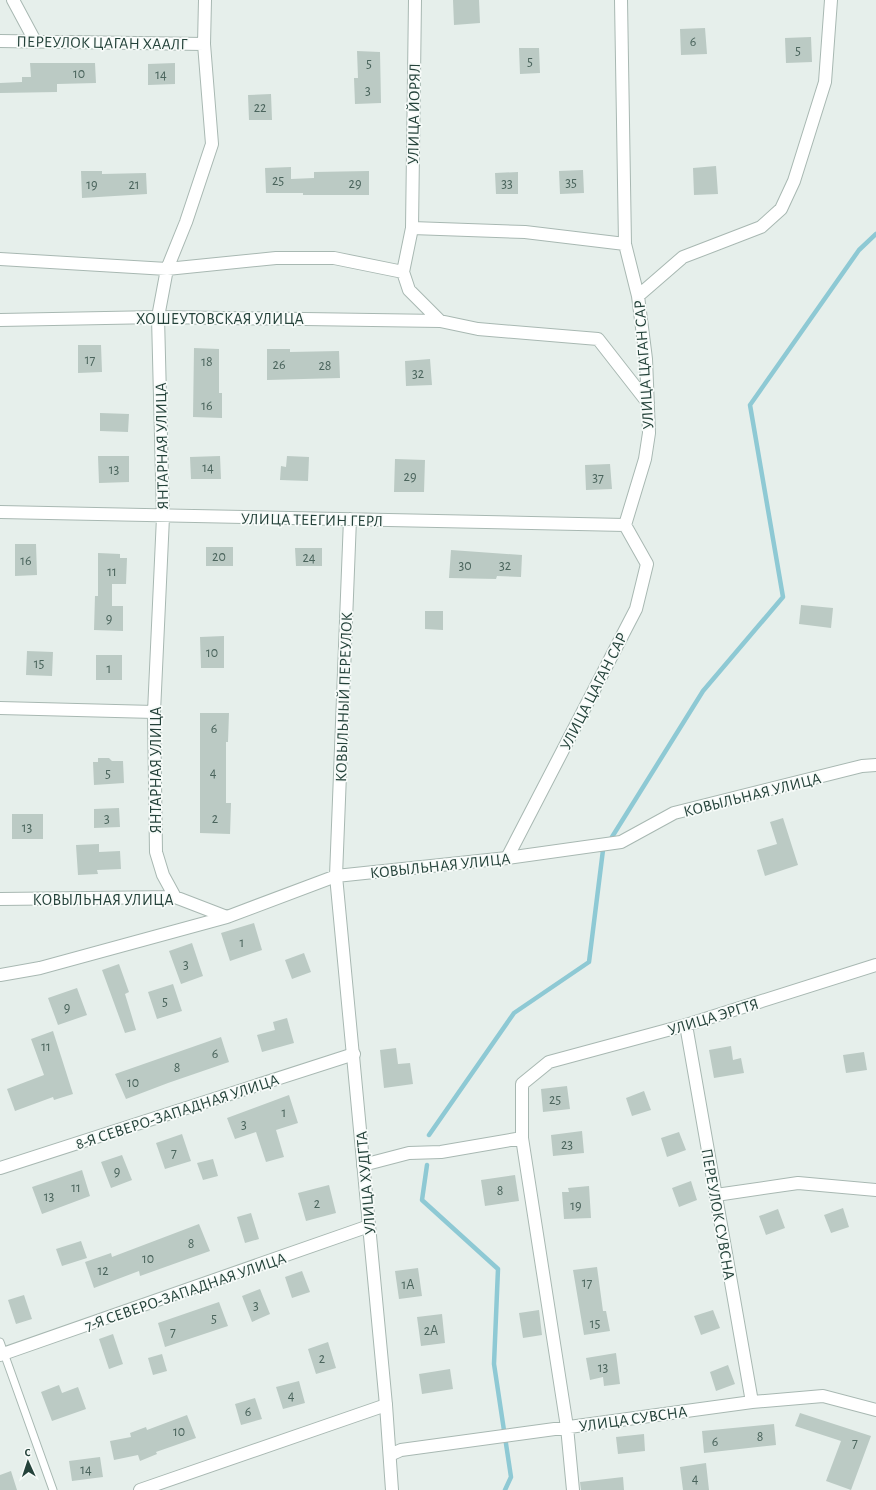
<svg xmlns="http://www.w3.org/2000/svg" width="876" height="1490" font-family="'Alegreya Sans',sans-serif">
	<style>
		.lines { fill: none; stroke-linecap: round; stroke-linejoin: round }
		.stream { stroke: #8ec9d4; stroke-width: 4.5 }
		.building { fill: #bbcac4 }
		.service-casing { stroke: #a8b8b2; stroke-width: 9 }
		.minor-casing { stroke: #a8b8b2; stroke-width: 14 }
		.tertiary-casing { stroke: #a8b8b2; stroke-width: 14 }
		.service { stroke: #fff; stroke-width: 7 }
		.minor { stroke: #fff; stroke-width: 12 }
		.tertiary { stroke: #fff; stroke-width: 12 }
		.labels { text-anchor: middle; stroke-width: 3.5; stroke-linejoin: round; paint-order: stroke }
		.number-label { font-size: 14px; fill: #4a645c }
		.street-label { font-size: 16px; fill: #24423a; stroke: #f7fbf9 }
	</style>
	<rect width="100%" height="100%" fill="#e6efeb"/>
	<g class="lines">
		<path class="stream" d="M612 837 703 691 783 597 750 405 859 250 876 234
			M429 1135 514 1013 589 962 603 850
			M427 1165 422 1200 498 1269 494 1364 511 1477 505 1490"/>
	</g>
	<path class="building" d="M453 0H479L480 23 454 25Z
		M705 28 707 54 681 55 680 29Z
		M811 37 812 62 786 63 785 38Z
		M519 48H539L540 73 520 74Z
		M357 51 380 52 381 103 355 104 354 78H358Z
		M30 63H95L96 83 57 84V92L0 93V83L22 82V77H31Z
		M175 63V84L148 85V64Z
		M271 94 272 120H249L248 95Z
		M716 166 718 194 694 195 693 168Z
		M291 167V179L314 178V172L369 171V195H303V193H266L265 168Z
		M583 170 584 193 560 194 559 171Z
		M81 171H102V174L146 173 147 194 82 198Z
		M518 172V194H496L495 173Z
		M78 345H101L102 372 78 373Z
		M194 348 219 349V393H222V418L193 417Z
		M267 349H290V352L339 351 340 378 267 380Z
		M430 359 432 385 406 386 405 361Z
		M100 413 129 414 128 432 100 431Z
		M98 456H129V482L99 483Z
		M220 456 221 479H191L190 457Z
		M287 456 309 457 308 481 280 480 281 466 286 467Z
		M395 459 425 460 424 492H394Z
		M610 464 612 489 586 490 585 465Z
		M15 544H36L37 575 15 576Z
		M206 547H233V566H206Z
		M295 548H322V566H296Z
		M451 550 522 555 521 577 497 576 496 579 449 578Z
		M98 553 120 554V558H127L126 584H112V606H123V631L94 630 95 596H98Z
		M801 605 833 608 831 628 799 624Z
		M425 611H443V630L425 629Z
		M224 636V668H201L200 637Z
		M27 651 53 652 52 676 26 675Z
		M96 655H122V680H96Z
		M200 713H229L228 742H226V803H231L230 834 200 833Z
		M98 758H109L112 761H123L124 783 94 785 93 762H98Z
		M119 808 120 827 94 828V809Z
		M12 814H43V839H12Z
		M783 818 798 865 765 876 757 850 777 844 770 822Z
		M99 844V852L120 851 121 869 97 870 98 874 78 875 76 845Z
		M254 923 262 950 230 961 221 933Z
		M192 943 203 976 181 984 169 951Z
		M304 953 311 972 292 979 285 960Z
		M119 964 129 992 125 994 136 1030 125 1033 102 970Z
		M173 984 182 1011 157 1019 148 992Z
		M77 988 87 1015 58 1025 48 998Z
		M287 1018 294 1043 262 1052 257 1035 275 1030 273 1022Z
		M53 1031 73 1094 54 1100 53 1097 15 1111 7 1089 44 1075 31 1039Z
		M221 1037 229 1062 168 1083 126 1099 115 1074Z
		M731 1046 733 1060 741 1058 744 1073 714 1078 709 1050Z
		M396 1048 398 1064 410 1063 413 1084 384 1088 380 1050Z
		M864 1052 867 1070 846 1073 843 1055Z
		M567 1086 570 1109 543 1112 541 1089Z
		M644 1091 651 1110 632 1116 626 1098Z
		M289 1095 298 1123 276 1130 284 1157 266 1162 256 1132 235 1139 227 1118Z
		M582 1131 584 1153 553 1156 551 1135Z
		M679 1132 686 1150 667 1157 661 1138Z
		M182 1134 191 1161 165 1169 156 1143Z
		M122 1155 132 1180 111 1188 101 1162Z
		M213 1159 218 1176 203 1180 197 1163Z
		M82 1170 90 1196 42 1214 32 1187Z
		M515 1175 519 1201 485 1206 481 1180Z
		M691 1181 697 1200 679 1207 672 1188Z
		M329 1185 336 1213 306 1221 298 1193Z
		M589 1186 591 1218 564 1219 562 1192H569L568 1188Z
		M843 1208 849 1227 831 1233 824 1215Z
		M778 1209 785 1228 766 1235 759 1216Z
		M251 1213 259 1239 245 1243 237 1217Z
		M199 1224 210 1251 140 1276 139 1271 94 1288 85 1262 111 1253 112 1257Z
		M81 1241 87 1258 62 1266 56 1249Z
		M597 1267 603 1311H606L610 1331 584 1335 573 1270Z
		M418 1268 422 1296 399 1299 395 1271Z
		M302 1271 310 1292 292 1298 285 1277Z
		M260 1289 270 1314 252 1322 242 1296Z
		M24 1295 32 1319 16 1324 8 1300Z
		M219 1302 228 1326 165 1347 158 1323Z
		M539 1310 542 1335 523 1338 519 1313Z
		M713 1310 720 1328 701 1335 694 1316Z
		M442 1314 445 1343 421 1346 417 1317Z
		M113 1334 123 1364 109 1369 99 1339Z
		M328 1342 336 1368 316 1374 308 1349Z
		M616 1353 620 1384 604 1386 603 1377 590 1380 586 1358Z
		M162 1354 167 1371 153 1375 148 1358Z
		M728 1365 735 1384 716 1391 710 1372Z
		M450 1369 453 1389 422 1394 419 1374Z
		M299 1381 305 1403 283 1409 276 1387Z
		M59 1385 62 1393 78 1387 86 1409 52 1421 41 1392Z
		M255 1398 262 1419 241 1425 235 1404Z
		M800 1413 871 1436 851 1490 826 1481 841 1441 795 1426Z
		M187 1415 196 1438 156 1452 157 1454 140 1461 138 1455 114 1460 110 1441 131 1437 130 1433 146 1427 147 1430Z
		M774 1424 776 1445 704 1453 702 1431Z
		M644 1434 645 1451 618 1454 616 1437Z
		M100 1457 103 1477 72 1481 69 1461Z
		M706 1463 709 1490H683L680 1467Z
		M11 1471 17 1490H0V1475Z
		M623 1477 624 1490H581L580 1482Z"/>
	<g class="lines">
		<defs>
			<path id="service" d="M0 1342 53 1490"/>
			<path id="minor" d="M13 0 35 41
				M0 41 204 44
				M412 228 415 0
				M0 259 167 269 276 258H334L403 272 412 228 525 232 625 244
				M403 272 409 290 440 321 478 329 598 339 648 403
				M638 296 683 257 761 227 781 209 794 181 825 82 831 0
				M0 320 158 317 440 321
				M0 512 625 525
				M0 708 154 712
				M507 858 636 609 647 564 625 525 645 459 649 433 646 359 638 296 625 244 621 0
				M175 897 163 875 156 852 154 712 163 517 158 317 167 269 186 222 212 144 204 44 205 0
				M0 899 175 897 227 917 336 876 350 519
				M0 975 40 968 227 917
				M686 1025 752 1402
				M363 1165 409 1153 441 1152 522 1138
				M0 1168 354 1054
				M716 1195 798 1183 876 1190
				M0 1355 369 1226
				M390 1455 401 1450 752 1402 823 1396 876 1410
				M140 1490 386 1405
				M573 1490 567 1427 522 1138V1084L549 1062 686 1025 876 965"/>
			<path id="tertiary" d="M392 1490 386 1405 336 876 507 858 621 842 674 813 862 766 876 765"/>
		</defs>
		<use href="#service" class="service-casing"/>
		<use href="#minor" class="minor-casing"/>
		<use href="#tertiary" class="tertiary-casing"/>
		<use href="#service" class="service"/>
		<use href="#minor" class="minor"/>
		<use href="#tertiary" class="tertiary"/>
	</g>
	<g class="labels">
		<g class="number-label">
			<text x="693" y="46">6</text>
			<text x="798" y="55">5</text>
			<text x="530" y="66">5</text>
			<text x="369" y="68">5</text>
			<text x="79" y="78">10</text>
			<text x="161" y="79">14</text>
			<text x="368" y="95">3</text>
			<text x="260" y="112">22</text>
			<text x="278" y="185">25</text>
			<text x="571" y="187">35</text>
			<text x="355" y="188">29</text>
			<text x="507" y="188">33</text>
			<text x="92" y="189">19</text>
			<text x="134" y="189">21</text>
			<text x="90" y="364">17</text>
			<text x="207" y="366">18</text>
			<text x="279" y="369">26</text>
			<text x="325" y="370">28</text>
			<text x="418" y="378">32</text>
			<text x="207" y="410">16</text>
			<text x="208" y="472">14</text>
			<text x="114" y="474">13</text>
			<text x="410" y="481">29</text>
			<text x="598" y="482">37</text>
			<text x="219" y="561">20</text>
			<text x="309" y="562">24</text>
			<text x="26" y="565">16</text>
			<text x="465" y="570">30</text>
			<text x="505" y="570">32</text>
			<text x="112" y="576">11</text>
			<text x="109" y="623">9</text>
			<text x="212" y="657">10</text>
			<text x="39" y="668">15</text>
			<text x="109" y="673">1</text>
			<text x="214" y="733">6</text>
			<text x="213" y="777">4</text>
			<text x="108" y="778">5</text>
			<text x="107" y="823">3</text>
			<text x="215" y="823">2</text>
			<text x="27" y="832">13</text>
			<text x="242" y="947">1</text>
			<text x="186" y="969">3</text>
			<text x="165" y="1006">5</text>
			<text x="67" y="1012">9</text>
			<text x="46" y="1051">11</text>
			<text x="215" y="1058">6</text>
			<text x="177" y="1072">8</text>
			<text x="133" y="1087">10</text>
			<text x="555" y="1104">25</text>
			<text x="284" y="1117">1</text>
			<text x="244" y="1129">3</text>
			<text x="567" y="1149">23</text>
			<text x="174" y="1157">7</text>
			<text x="117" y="1176">9</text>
			<text x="76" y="1192">11</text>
			<text x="500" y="1195">8</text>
			<text x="49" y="1201">13</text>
			<text x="317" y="1208">2</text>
			<text x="576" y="1210">19</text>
			<text x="191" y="1248">8</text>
			<text x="148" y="1263">10</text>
			<text x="103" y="1275">12</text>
			<text x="587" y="1287">17</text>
			<text x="408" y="1289">1А</text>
			<text x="256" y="1310">3</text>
			<text x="214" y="1323">5</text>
			<text x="595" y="1328">15</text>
			<text x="431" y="1335">2А</text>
			<text x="173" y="1336">7</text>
			<text x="322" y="1363">2</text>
			<text x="603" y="1372">13</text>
			<text x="291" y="1400">4</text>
			<text x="248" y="1416">6</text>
			<text x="179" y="1436">10</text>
			<text x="760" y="1441">8</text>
			<text x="715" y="1446">6</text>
			<text x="855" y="1447">7</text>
			<text x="86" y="1474">14</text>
			<text x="695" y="1483">4</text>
		</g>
		<g class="street-label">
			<text transform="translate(102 42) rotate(1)" y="6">ПЕРЕУЛОК ЦАГАН ХААЛГ</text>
			<text transform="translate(413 114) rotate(-89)" y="6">УЛИЦА ЙОРЯЛ</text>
			<text x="220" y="324">ХОШЕУТОВСКАЯ УЛИЦА</text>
			<text transform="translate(643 365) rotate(-94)" y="6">УЛИЦА ЦАГАН САР</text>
			<text transform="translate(161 446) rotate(-91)" y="6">ЯНТАРНАЯ УЛИЦА</text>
			<text transform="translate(312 519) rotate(1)" y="6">УЛИЦА ТЕЕГИН ГЕРЛ</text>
			<text transform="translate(593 691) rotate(-63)" y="6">УЛИЦА ЦАГАН САР</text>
			<text transform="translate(343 697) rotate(-88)" y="6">КОВЫЛЬНЫЙ ПЕРЕУЛОК</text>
			<text transform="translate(155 770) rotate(-90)" y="6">ЯНТАРНАЯ УЛИЦА</text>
			<text transform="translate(752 794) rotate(-14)" y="6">КОВЫЛЬНАЯ УЛИЦА</text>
			<text transform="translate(440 865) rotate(-6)" y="6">КОВЫЛЬНАЯ УЛИЦА</text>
			<text x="103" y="905">КОВЫЛЬНАЯ УЛИЦА</text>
			<text transform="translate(713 1016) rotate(-17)" y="6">УЛИЦА ЭРГТЯ</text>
			<text transform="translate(177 1111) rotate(-18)" y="6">8-Я СЕВЕРО-ЗАПАДНАЯ УЛИЦА</text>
			<text transform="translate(365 1183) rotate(-95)" y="6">УЛИЦА ХУДГТА</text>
			<text transform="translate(719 1214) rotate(80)" y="6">ПЕРЕУЛОК СУВСНА</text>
			<text transform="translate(185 1291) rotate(-19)" y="6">7-Я СЕВЕРО-ЗАПАДНАЯ УЛИЦА</text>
			<text transform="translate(633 1418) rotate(-8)" y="6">УЛИЦА СУВСНА</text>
		</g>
	</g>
	<g transform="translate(28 1462) rotate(357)" stroke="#f7fbf9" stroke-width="3" paint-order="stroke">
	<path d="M0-3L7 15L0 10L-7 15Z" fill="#24423a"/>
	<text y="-6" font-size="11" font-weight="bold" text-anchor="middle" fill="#24423a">С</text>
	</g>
</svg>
